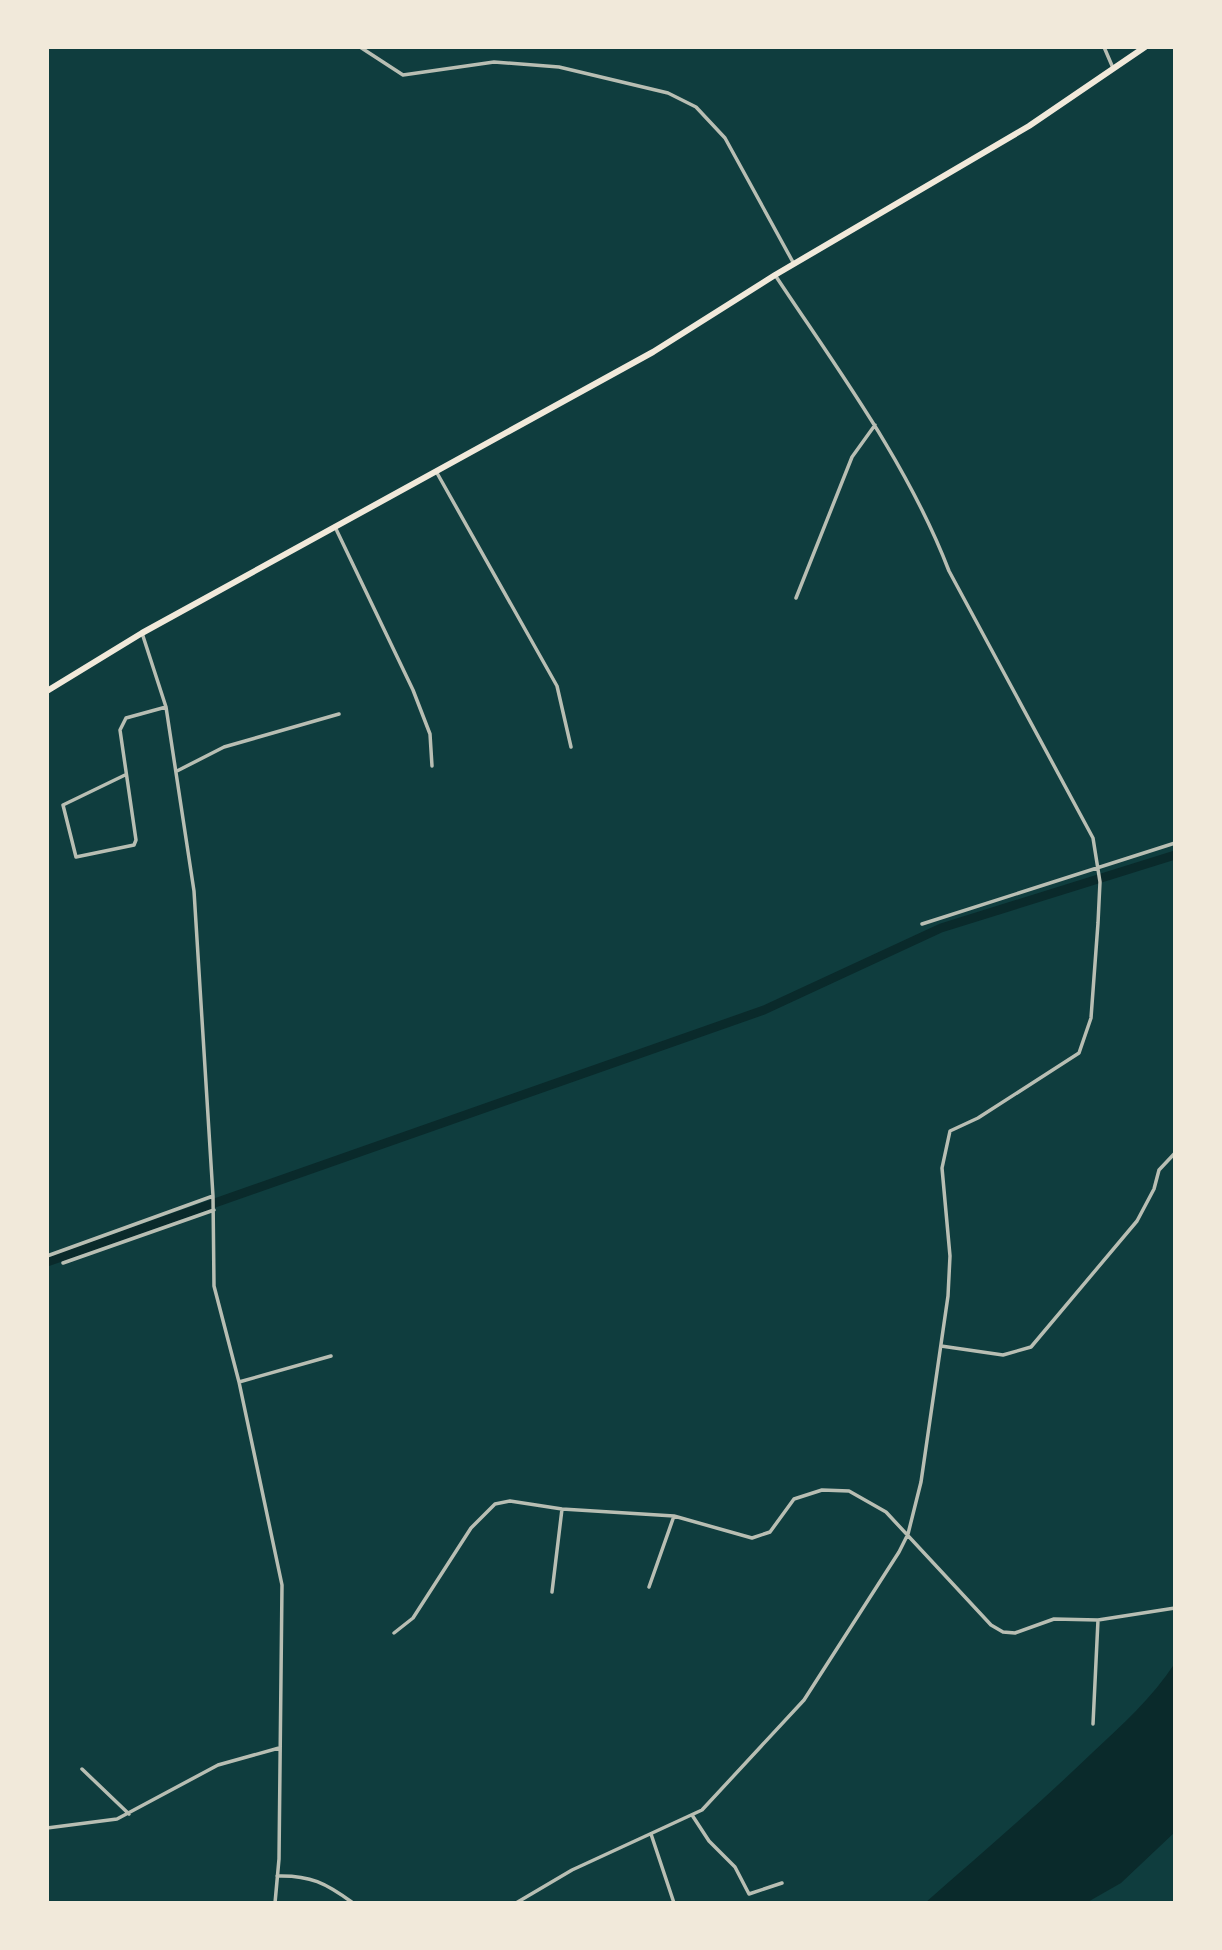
<svg xmlns="http://www.w3.org/2000/svg" width="1222" height="1950" font-family="Rubik,sans-serif">
	<style>
		.water { fill: #0a2a2b }
		.lines { fill: none; stroke-linecap: round; stroke-linejoin: round }
		.canal { stroke: #0a2a2b; stroke-width: 9 }
		.minor { stroke: #b8beb3; stroke-width: 3.5 }
		.primary { stroke: #f1e9da; stroke-width: 6 }
	</style>
	<rect width="100%" height="100%" fill="#0f3d3e"/>
	<path class="water" d="M1175 1663V1832L1121 1883 1086 1903H925C981 1854 1038 1805 1092 1753 1122 1725 1152 1698 1175 1663Z"/>
	<g class="lines">
		<path class="canal" d="M47 1262 764 1010 941 928 1175 855"/>
		<path class="minor" d="M360 47 403 75 494 62 559 67 668 93 696 107 725 138 794 264
			M1104 47 1113 68
			M437 473 557 686 571 747
			M336 529 413 690 430 734 432 766
			M796 598 852 457 875 425
			M142 633 166 707 194 891 213 1196 214 1286 239 1382 282 1585 279 1859 275 1903
			M177 771 224 747 339 714
			M125 775 63 805 76 857 134 845 136 840 120 730 126 718 166 707
			M922 924 1175 843
			M47 1256 213 1196
			M63 1263 214 1210
			M941 1346 1003 1355 1031 1347 1137 1221 1154 1189 1159 1170 1175 1153
			M239 1382 331 1356
			M649 1587 674 1516
			M552 1592 562 1509
			M394 1633 413 1618 471 1528 495 1504 510 1501 562 1509 674 1516 752 1538 770 1532 794 1499 822 1490 849 1491 886 1512 991 1625 1003 1632 1015 1633 1054 1619 1098 1620 1175 1608
			M1093 1724 1098 1620
			M82 1769 129 1814
			M692 1815 709 1841 735 1867 749 1894 782 1883
			M47 1828 117 1819 218 1765 279 1748
			M651 1834 674 1903
			M277 1876C310 1875 326 1883 353 1903
			M516 1903 572 1870 702 1810 804 1700 899 1552 908 1534 921 1482 948 1296 950 1256 942 1168 950 1131 978 1118 1079 1053 1091 1018 1098 923 1100 882 1093 838 949 571C908 464 838 370 775 275"/>
		<path class="primary" d="M47 691 142 633 653 352 775 275 1029 126 1145 47"/>
	</g>
	<rect width="1222" height="1950" fill="none" stroke="#f1e9da" stroke-width="98"/>
</svg>
